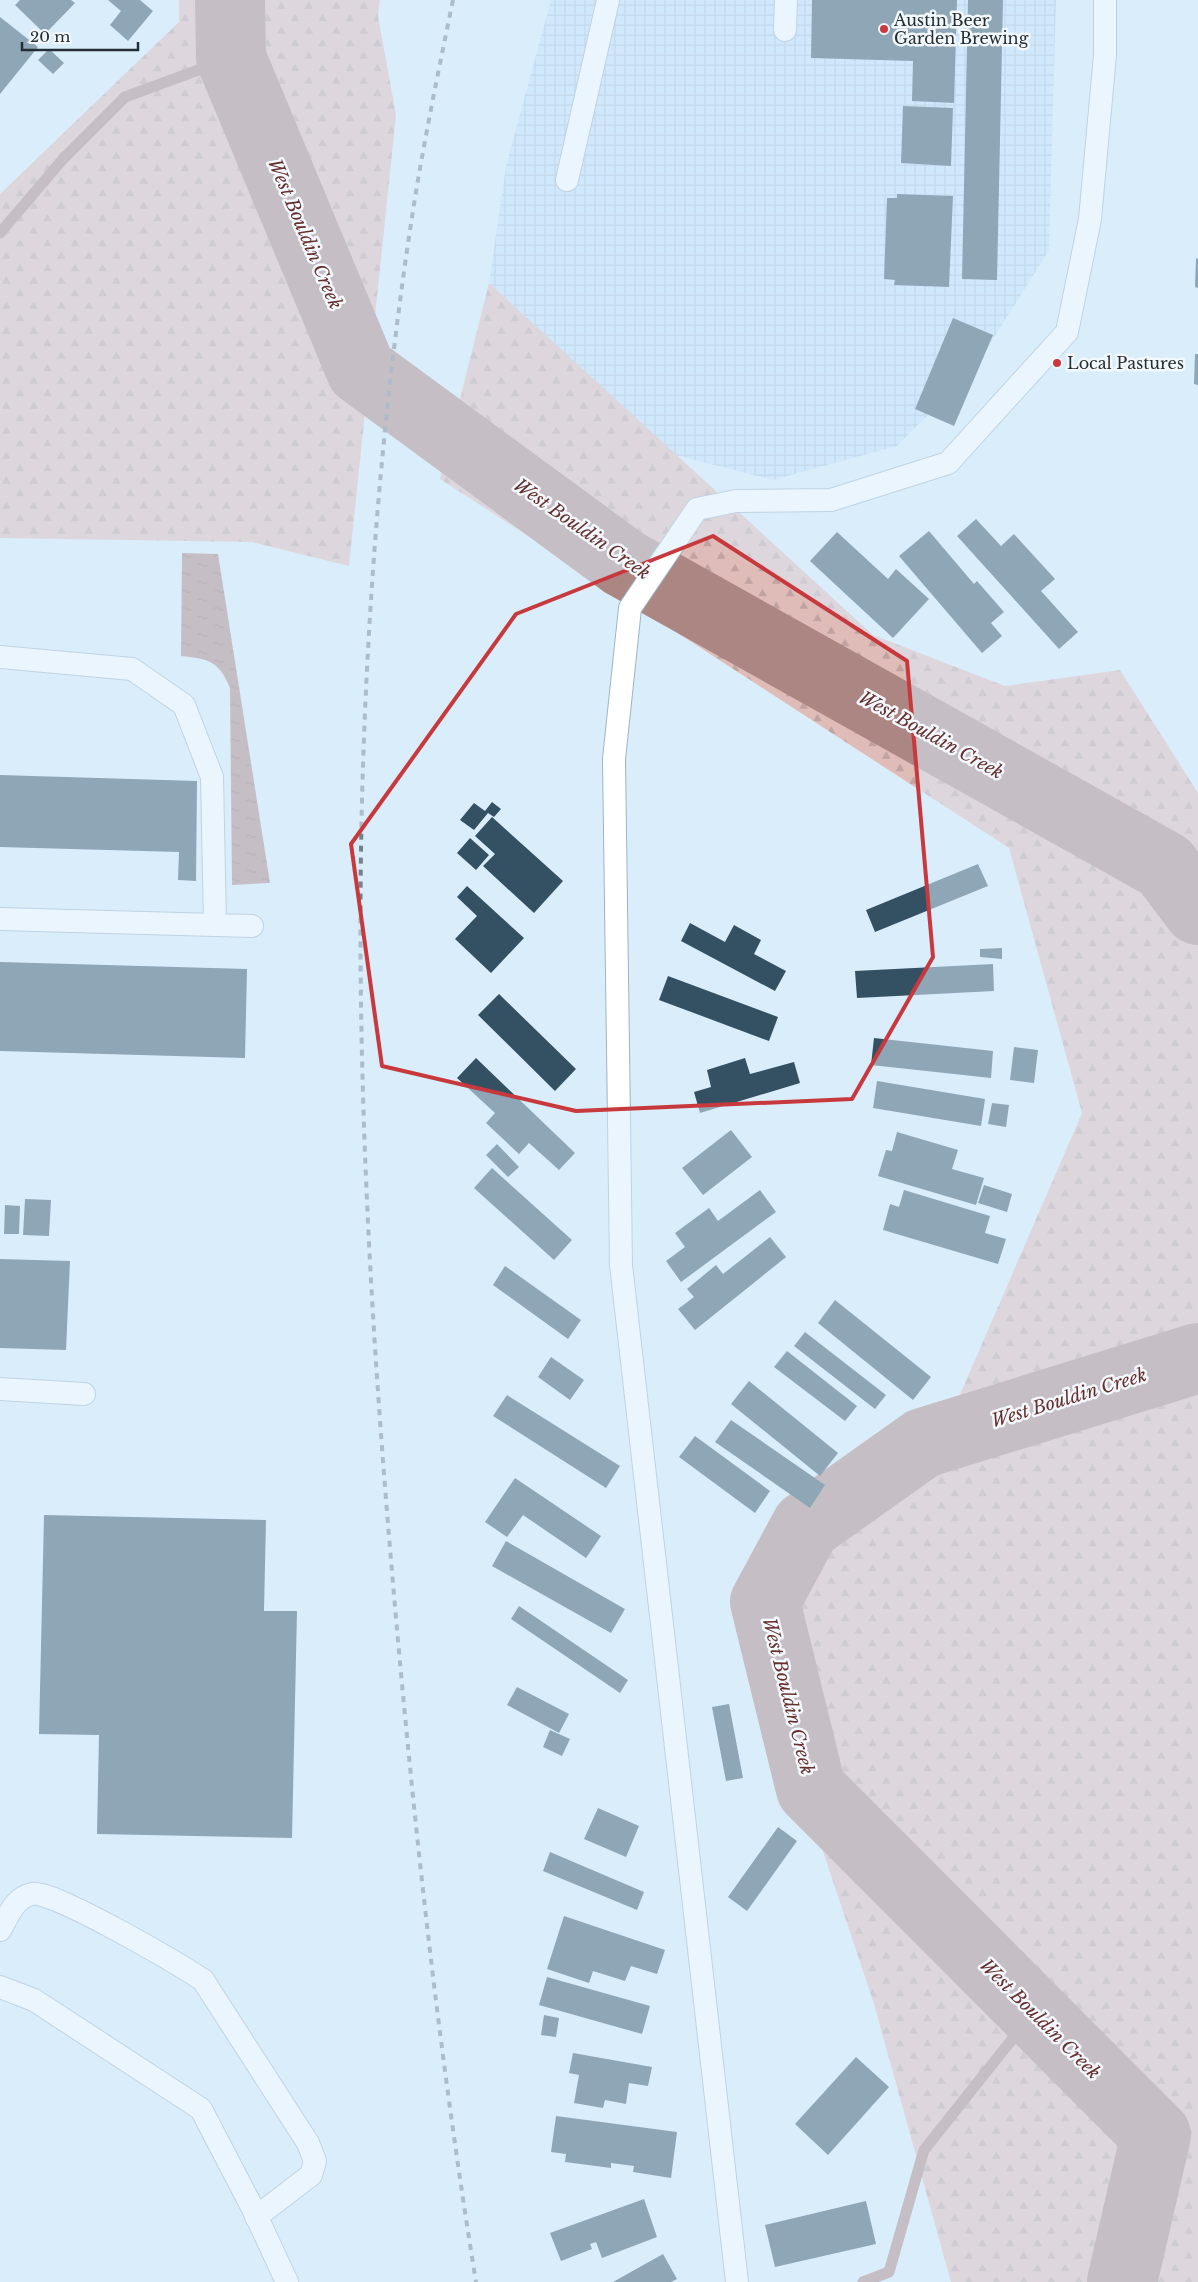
<svg xmlns="http://www.w3.org/2000/svg" width="1198" height="2282" font-family="'Libre Baskerville',serif">
	<style>
		.industrial { fill: url(#industrial-grid) }
		.forest { fill: url(#forest-firs) }
		.water { fill: url(#water-ripples) }
		.lines { fill: none; stroke-linecap: round; stroke-linejoin: round }
		.stream { stroke: #ac8683; stroke-width: 11 }
		.river { stroke: #ac8683; stroke-width: 70 }
		.building { fill: #345164 }
		.service-casing { stroke: #9db4c5; stroke-width: 24 }
		.service { stroke: #fff; stroke-width: 22 }
		.rail { stroke: #73818b; stroke-width: 4; stroke-dasharray: 6 6; stroke-linecap: butt }
		.marked { fill: none; stroke: #c8393d; stroke-width: 4; stroke-linejoin: round }
		.poi-dot { fill: #c8393d; stroke: #f3f8fc; stroke-width: 2 }
		.labels { text-anchor: middle; stroke-width: 5; stroke-linejoin: round; paint-order: stroke }
		.poi-label { font-size: 16px; fill: #242e34; stroke: #f3f8fc; text-anchor: start }
		.water-label { font-size: 18px; font-style: italic; fill: #652f2d; stroke: #f3f8fc }
	</style>
	<defs>
		<pattern id="industrial-grid" width="8" height="8" patternUnits="userSpaceOnUse" patternTransform="scale(1.25)"><rect width="8" height="8" fill="#c4e3fa"/><path d="M0 4h8M4 0v8" fill="none" stroke="#a8c3d7"/></pattern>
		<pattern id="forest-firs" width="22" height="20" patternUnits="userSpaceOnUse" patternTransform="scale(1.25)"><rect width="22" height="20" fill="#e0bcb9"/><path d="M5 1l3.5 6h-7zM16 11l3.5 6h-7z" fill="#c0a2a0"/></pattern>
		<pattern id="water-ripples" width="26" height="14" patternUnits="userSpaceOnUse" patternTransform="scale(1.25)"><rect width="26" height="14" fill="#ac8683"/><path d="M2 4q2-2 4 0t4 0M15 11q2-2 4 0t4 0" fill="none" stroke="#8c6e6c"/></pattern>
	</defs>
	<rect width="100%" height="100%" fill="#daedfb"/>
	<path class="industrial" d="M551 0H1056L1049 250 975 368 897 446 773 480 675 455 489 283 506 166Z"/>
	<path class="forest" d="M179 0H380L378 16 396 115 349 566 252 542 0 538V194L179 22Z
		M489 283 873 635 1005 686 1120 670 1198 793V2282H951L874 2004 745 1618 760 1562 873 1451 949 1420 1082 1113 1009 848 440 479Z"/>
	<path class="water" d="M182 553 218 554 270 883 232 885 230 688C219 661 209 659 181 656Z"/>
	<g class="lines">
		<path class="stream" d="M0 233 63 159 125 97 231 58
			M863 2282 889 2272 924 2150 1033 2013"/>
		<path class="river" d="M230 0 231 58 361 370 624 563 1165 866 1198 910
			M1122 2282 1156 2135 811 1789 765 1602 806 1526 923 1443 1198 1358"/>
	</g>
	<path class="building" d="M20 0H71L75 3 45 34 15 5Z
		M108 0H140L153 11 128 41 110 25 121 11Z
		M812 0H957L954 103 912 101 913 61 811 58Z
		M968 0H1003L997 280 962 279Z
		M0 17 38 47 0 94Z
		M49 49 64 63 53 74 38 60Z
		M903 106 953 108 951 166 901 163Z
		M897 194 953 196 949 287 894 285 895 280 884 279 887 198H897Z
		M1196 258 1198 259V288L1195 287Z
		M953 318 993 335 954 426 915 409Z
		M1195 354H1198V385L1194 384Z
		M976 519 1001 546 1014 534 1055 579 1041 591 1078 632 1059 649 957 536Z
		M929 531 974 584 977 581 1004 612 991 623 1002 636 982 653 899 556Z
		M837 532 888 579 896 569 929 599 893 638 810 561Z
		M0 775 197 781 196 881 178 880 179 852 0 847Z
		M492 802 501 809 494 817 488 813 474 830 460 820 474 803 485 811Z
		M492 817 563 881 534 913 483 866 495 854 475 836Z
		M470 838 489 855 476 870 457 853Z
		M978 864 988 886 875 932 866 910Z
		M467 886 524 938 491 973 455 939 477 916 457 897Z
		M690 923 725 942 734 925 761 940 754 954 786 971 775 991 681 941Z
		M1002 948V959L980 957V949Z
		M0 962 247 969 245 1058 0 1051Z
		M993 964 994 991 857 998 855 971Z
		M668 976 778 1017 769 1041 659 1000Z
		M499 994 576 1069 555 1091 478 1015Z
		M874 1038 993 1051 991 1078 871 1065Z
		M1014 1047 1038 1050 1034 1083 1010 1080Z
		M476 1058 575 1153 559 1170 529 1143 519 1154 486 1123 495 1113 457 1078Z
		M745 1058 750 1074 794 1062 800 1083 700 1113 694 1092 711 1087 707 1070Z
		M877 1081 985 1099 981 1126 873 1108Z
		M992 1103 1009 1105 1006 1127 988 1124Z
		M731 1130 752 1157 703 1195 682 1168Z
		M897 1132 958 1150 952 1169 984 1178 976 1205 878 1176 886 1150 892 1151Z
		M497 1144 519 1167 508 1177 486 1155Z
		M492 1168 572 1240 554 1260 474 1188Z
		M984 1185 1012 1194 1007 1212 978 1203Z
		M760 1190 776 1212 681 1282 666 1261 685 1247 675 1233 709 1208 718 1221Z
		M904 1190 990 1216 985 1233 1006 1239 998 1264 883 1230 890 1204 899 1207Z
		M25 1199 51 1200 49 1236 23 1235Z
		M5 1205 20 1206 19 1234H4Z
		M770 1237 786 1257 695 1330 678 1309 694 1297 687 1289 716 1265 723 1274Z
		M0 1259 70 1261 66 1350 0 1348Z
		M505 1266 581 1320 568 1339 493 1285Z
		M835 1300 931 1377 913 1400 818 1323Z
		M805 1332 886 1395 875 1409 794 1346Z
		M787 1351 857 1406 845 1421 774 1367Z
		M551 1357 584 1380 570 1400 538 1377Z
		M749 1381 838 1453 820 1476 731 1404Z
		M507 1395 620 1466 606 1488 493 1416Z
		M731 1420 825 1485 810 1508 715 1442Z
		M695 1436 770 1491 755 1513 679 1457Z
		M515 1478 601 1536 586 1558 523 1515 507 1537 485 1522Z
		M44 1515 266 1520 264 1611H297L292 1838 97 1834 99 1735 39 1734Z
		M506 1541 625 1609 611 1633 492 1566Z
		M519 1606 628 1680 620 1693 511 1619Z
		M517 1687 569 1714 559 1733 507 1705Z
		M729 1704 743 1778 726 1781 712 1707Z
		M550 1730 570 1739 562 1756 543 1747Z
		M598 1808 639 1826 626 1857 584 1839Z
		M778 1827 797 1841 747 1911 728 1897Z
		M550 1852 644 1892 637 1910 543 1871Z
		M564 1916 665 1950 657 1974 631 1966 625 1981 593 1971 589 1983 547 1969Z
		M547 1977 650 2006 642 2034 539 2005Z
		M544 2015 559 2018 556 2037 541 2035Z
		M573 2053 652 2067 648 2086 629 2083 626 2104 605 2100 603 2108 574 2103 579 2075 569 2073Z
		M856 2057 889 2087 828 2155 795 2124Z
		M556 2116 677 2132 671 2178 633 2172 634 2166 611 2163V2168L565 2162 566 2154 551 2152Z
		M644 2199 657 2237 602 2258 596 2242 590 2244 592 2249 561 2261 550 2233Z
		M866 2201 876 2244 775 2267 765 2225Z
		M663 2254 677 2279 671 2282H613Z"/>
	<g class="lines">
		<defs>
			<path id="service" d="M785 30 786 0
				M567 180 608 0
				M0 657 132 669 184 705 212 777 215 925
				M0 919 252 926
				M0 1389 84 1394
				M0 1930C9 1915 14 1898 32 1894 52 1889 180 1965 203 1980L308 2143 315 2161 311 2175 256 2217
				M0 1987 34 2000 201 2109 254 2211 287 2282
				M737 2282 621 1265 614 759 630 608 697 509 736 501 831 500 948 463 1067 332 1090 219 1105 55V0"/>
		</defs>
		<use href="#service" class="service-casing"/>
		<use href="#service" class="service"/>
		<path class="rail" d="M453 0C439 68 425 136 414 204 385 389 369 579 363 766 354 1043 370 1320 394 1595 414 1825 439 2054 476 2282"/>
	</g>
	<path d="M0 0H1198V2282H0ZM713 536 907 661 933 957 852 1099 576 1111 382 1066 351 844 516 614Z" fill="#daedfb" fill-opacity=".55" fill-rule="evenodd"/>
	<path class="marked" d="M713 536 907 661 933 957 852 1099 576 1111 382 1066 351 844 516 614Z"/>
	<g class="poi-dot">
		<circle cx="884" cy="29" r="5"/>
		<circle cx="1057" cy="363" r="5"/>
	</g>
	<g class="labels">
		<g class="poi-label">
			<text x="894" y="26">Austin Beer<tspan x="894" dy="18">Garden Brewing</tspan></text>
			<text x="1067" y="369">Local Pastures</text>
		</g>
		<g class="water-label">
			<text transform="translate(305 234) rotate(67)" y="6">West Bouldin Creek</text>
			<text transform="translate(582 529) rotate(35)" y="6">West Bouldin Creek</text>
			<text transform="translate(931 735) rotate(29)" y="6">West Bouldin Creek</text>
			<text transform="translate(1069 1398) rotate(-17)" y="6">West Bouldin Creek</text>
			<text transform="translate(788 1696) rotate(76)" y="6">West Bouldin Creek</text>
			<text transform="translate(1040 2019) rotate(45)" y="6">West Bouldin Creek</text>
		</g>
	</g>
	<path d="M22 42v8h116v-8" fill="none" stroke="#242e34" stroke-width="2.5"/>
	<text x="30" y="42" font-size="15" fill="#242e34" stroke="#f3f8fc" stroke-width="4" paint-order="stroke">20 m</text>
</svg>
